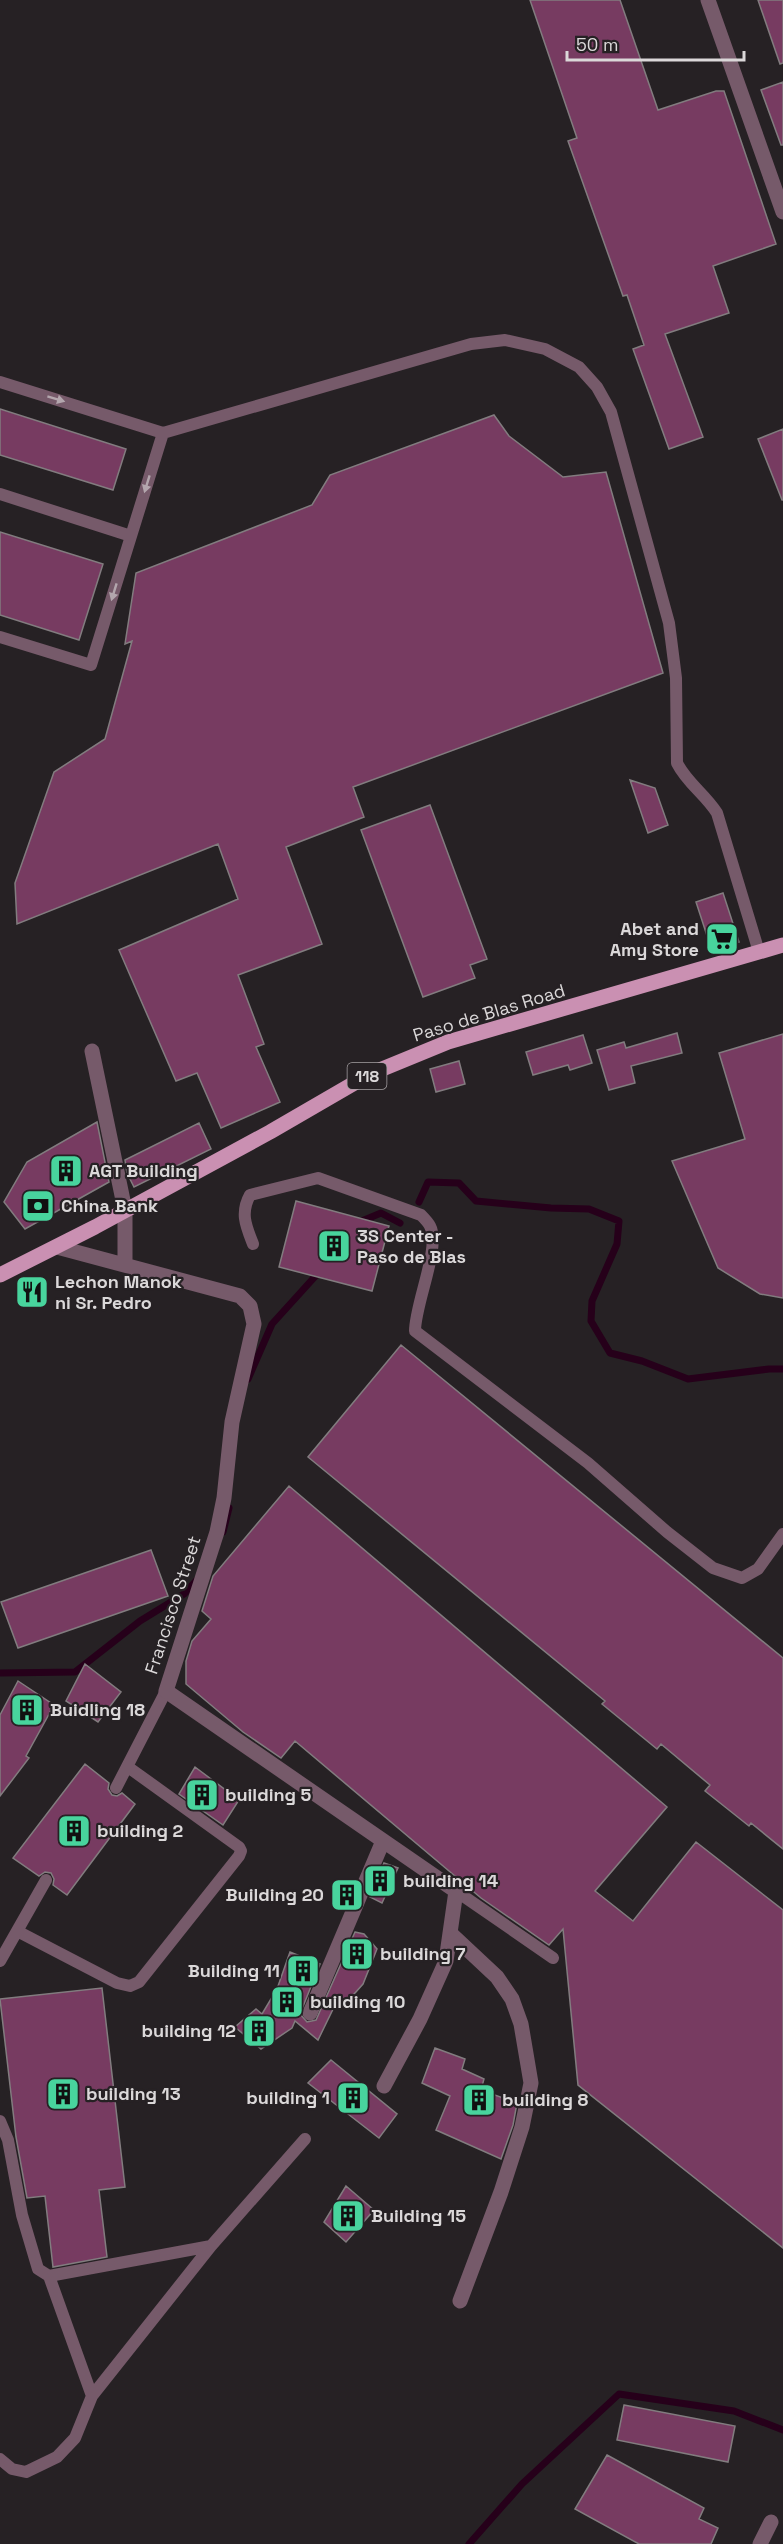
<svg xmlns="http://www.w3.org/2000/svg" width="783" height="2544" font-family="'Space Grotesk',sans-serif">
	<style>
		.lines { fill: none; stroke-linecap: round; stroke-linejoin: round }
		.stream { stroke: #26001a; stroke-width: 7 }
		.building { fill: #773b61; stroke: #827c7f; stroke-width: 1.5 }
		.service { stroke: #765a6a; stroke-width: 12 }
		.minor { stroke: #765a6a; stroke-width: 15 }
		.primary { stroke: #ca90b2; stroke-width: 15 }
		.oneway { fill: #b3a6ad }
		.labels { text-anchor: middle; stroke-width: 4.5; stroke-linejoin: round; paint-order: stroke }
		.shield { fill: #262124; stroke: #a5a1a3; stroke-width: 1.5 }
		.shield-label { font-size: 16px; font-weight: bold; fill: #dbd8d9 }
		.poi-label { font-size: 18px; font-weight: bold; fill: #dbd8d9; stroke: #262124; text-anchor: start }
		.street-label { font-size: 18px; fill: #dbd8d9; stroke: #262124 }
	</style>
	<rect width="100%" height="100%" fill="#262124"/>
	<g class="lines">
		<path class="stream" d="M419 1202 428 1182 459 1183 476 1201 551 1208 589 1209 619 1221 617 1244 592 1301 591 1321 610 1353 642 1361 688 1379 769 1369H783
			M357 1223 381 1213 400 1223
			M248 1379 272 1324 321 1270
			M223 1532 229 1508
			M0 1673 75 1672 140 1621 184 1594 197 1580
			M469 2544 522 2484 619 2394 734 2411 783 2430"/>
	</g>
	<path class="building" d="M530 0H620L658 110 716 91H724L776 244 713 266 729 313 665 334 703 437 669 449 633 349 644 345 627 295 623 296 568 141 577 138Z
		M758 0H783V63L780 64Z
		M783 82V145H781L761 90Z
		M0 409 126 449 113 490 0 455Z
		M494 415 509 436 563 477 606 472 663 673 353 787 364 817 286 847 322 944 238 975 264 1044 256 1047 280 1102 221 1128 197 1073 176 1081 119 950 238 899 218 844 17 924 15 883 54 772 105 739 132 641 125 644 136 573 312 505 330 475Z
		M783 429V500H782L758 439Z
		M0 532 103 564 79 640 0 615Z
		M630 780 655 788 668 825 648 833Z
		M430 805 487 959 470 965 475 978 423 997 361 830Z
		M723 893 739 942 712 951 696 902Z
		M677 1033 682 1053 631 1066 635 1083 609 1090 597 1050 624 1042 626 1048Z
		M783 1034V1298L760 1294 718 1268 672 1161 745 1139 719 1053Z
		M583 1035 592 1063 570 1070 568 1065 533 1075 526 1052Z
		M459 1061 465 1084 436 1092 430 1069Z
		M97 1122 109 1182 25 1229 4 1202 27 1162Z
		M199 1123 211 1149 134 1187 127 1173 125 1160Z
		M296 1201 389 1226 372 1291 279 1267Z
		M401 1345 783 1658V1849L751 1823 749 1826 705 1791 710 1785 661 1744 657 1749 602 1704 605 1701 308 1457Z
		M289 1486 667 1807 595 1891 633 1921 696 1842 783 1910V2248L578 2085 563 1929 549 1945 481 1898 295 1741 281 1758 243 1732 186 1684V1661L192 1641 211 1619 202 1611 213 1576Z
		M151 1550 168 1596 18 1648 1 1602Z
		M85 1664 121 1692 98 1722 66 1701Z
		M18 1681 54 1705 26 1756 29 1758 0 1796V1715Z
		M85 1764 109 1783 108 1789 112 1795 117 1796 122 1793 135 1804 67 1895 53 1885 54 1879 51 1873 45 1872 39 1876 13 1858Z
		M195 1767 239 1800 223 1825 179 1794Z
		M384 1863 398 1868 382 1903 370 1897Z
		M355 1932 364 1934 377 1949 363 1984 346 2003 338 1999 318 2040 295 2021 292 2028 261 2049 235 2027 256 2009 262 2014 277 1989 290 1952 320 1964 300 2014 307 2022 316 2020Z
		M102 1988 125 2187 99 2190 107 2257 53 2267 45 2196 27 2198 16 2137 0 1999Z
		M435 2048 465 2059 462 2069 484 2079 481 2090 517 2103 513 2125 501 2159 436 2130 450 2096 422 2083Z
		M331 2060 397 2114 379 2138 308 2083Z
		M346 2186 374 2210 346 2242 324 2222Z
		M624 2405 735 2426 728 2462 617 2440Z
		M607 2455 704 2508 699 2519 718 2528 711 2544H639L575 2509Z"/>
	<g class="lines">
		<path class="service" d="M0 382 163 433 471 344 505 340 545 349 579 367 597 387 611 412 669 623 676 678 677 763C687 783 705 794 717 813L759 952
			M0 494 131 536
			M0 637 91 665 163 433
			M253 1244C246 1226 240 1213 250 1195L318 1178 421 1215C424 1218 428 1222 430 1226 441 1247 415 1304 415 1331L588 1463 667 1532 713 1568 742 1578 758 1569 783 1534
			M116 1788 166 1691
			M456 1891 553 1958
			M17 1931 117 1983 130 1986 139 1982 239 1856 241 1851 239 1847 128 1767
			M0 1961 46 1880
			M0 2121 8 2140 22 2215 38 2269 49 2276 211 2246
			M49 2276 92 2396
			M0 2459 12 2469 26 2472 57 2457 75 2438 92 2396 211 2246 305 2139"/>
		<path class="minor" d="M708 0 783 212
			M92 1051 125 1210V1265
			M57 1247 240 1296 250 1306 254 1324 232 1422 224 1498 217 1532 166 1691 456 1891 446 1961 420 2019 384 2086
			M450 1933 497 1977 512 1999 521 2024 531 2083 522 2127 501 2192 460 2301
			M310 2013 383 1841
			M760 2544 771 2522"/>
		<path class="primary" d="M0 1275 95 1227 270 1132 370 1074 448 1042 783 945"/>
	</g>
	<defs><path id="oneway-solid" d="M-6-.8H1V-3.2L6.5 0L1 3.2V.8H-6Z" transform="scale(1.5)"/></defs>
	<g class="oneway">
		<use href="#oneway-solid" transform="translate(56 399) rotate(17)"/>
		<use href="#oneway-solid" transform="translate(147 484) rotate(107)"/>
		<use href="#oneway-solid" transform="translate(114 592) rotate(107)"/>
	</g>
	<defs>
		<symbol id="supermarket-square" viewBox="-11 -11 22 22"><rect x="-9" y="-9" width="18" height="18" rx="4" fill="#48d49d" stroke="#262124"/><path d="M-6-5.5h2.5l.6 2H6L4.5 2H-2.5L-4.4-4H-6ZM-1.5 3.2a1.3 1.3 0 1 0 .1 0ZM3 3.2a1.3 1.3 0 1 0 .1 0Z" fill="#111"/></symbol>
		<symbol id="building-square" viewBox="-11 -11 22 22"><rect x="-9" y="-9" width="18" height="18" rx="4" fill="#48d49d" stroke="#262124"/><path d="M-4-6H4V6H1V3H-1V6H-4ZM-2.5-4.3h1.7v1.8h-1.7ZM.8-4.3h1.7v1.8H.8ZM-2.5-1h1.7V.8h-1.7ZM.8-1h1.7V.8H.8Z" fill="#111"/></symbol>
		<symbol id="bank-square" viewBox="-11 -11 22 22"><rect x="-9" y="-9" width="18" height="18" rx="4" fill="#48d49d" stroke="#262124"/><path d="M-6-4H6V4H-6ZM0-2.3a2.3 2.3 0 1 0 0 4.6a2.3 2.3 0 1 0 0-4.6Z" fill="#111"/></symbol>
		<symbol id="restaurant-square" viewBox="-11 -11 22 22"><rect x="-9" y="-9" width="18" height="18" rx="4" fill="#48d49d" stroke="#262124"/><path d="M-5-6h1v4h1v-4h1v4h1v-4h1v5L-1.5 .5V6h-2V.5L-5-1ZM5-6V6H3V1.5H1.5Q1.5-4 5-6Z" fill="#111"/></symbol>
	</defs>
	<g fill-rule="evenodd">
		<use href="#supermarket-square" x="703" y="920" width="38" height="38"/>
		<use href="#building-square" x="47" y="1152" width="38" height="38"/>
		<use href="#bank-square" x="19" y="1187" width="38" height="38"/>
		<use href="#building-square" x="315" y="1227" width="38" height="38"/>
		<use href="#restaurant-square" x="13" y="1273" width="38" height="38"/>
		<use href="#building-square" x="8" y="1691" width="38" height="38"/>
		<use href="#building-square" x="183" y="1776" width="38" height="38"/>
		<use href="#building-square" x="55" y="1812" width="38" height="38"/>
		<use href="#building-square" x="361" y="1862" width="38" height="38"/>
		<use href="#building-square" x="328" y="1876" width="38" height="38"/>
		<use href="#building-square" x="338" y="1935" width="38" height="38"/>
		<use href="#building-square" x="284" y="1952" width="38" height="38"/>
		<use href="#building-square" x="268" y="1983" width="38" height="38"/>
		<use href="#building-square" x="240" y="2012" width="38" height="38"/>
		<use href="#building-square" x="44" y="2075" width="38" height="38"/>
		<use href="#building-square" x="334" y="2079" width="38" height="38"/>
		<use href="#building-square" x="460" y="2081" width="38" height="38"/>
		<use href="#building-square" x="329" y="2197" width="38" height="38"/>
	</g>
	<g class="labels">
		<rect class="shield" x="347.5" y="1063" width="39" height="26" rx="4.5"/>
		<g class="shield-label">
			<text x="367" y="1082">118</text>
		</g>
		<g class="poi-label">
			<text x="699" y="935" text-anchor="end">Abet and<tspan x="699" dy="21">Amy Store</tspan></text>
			<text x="89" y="1177">AGT Building</text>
			<text x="61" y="1212">China Bank</text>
			<text x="357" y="1242">3S Center -<tspan x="357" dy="21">Paso de Blas</tspan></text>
			<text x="55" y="1288">Lechon Manok<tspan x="55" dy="21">ni Sr. Pedro</tspan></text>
			<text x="50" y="1716">Buidling 18</text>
			<text x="225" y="1801">building 5</text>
			<text x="97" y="1837">building 2</text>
			<text x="403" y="1887">building 14</text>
			<text x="324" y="1901" text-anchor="end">Building 20</text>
			<text x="380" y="1960">building 7</text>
			<text x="280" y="1977" text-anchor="end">Building 11</text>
			<text x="310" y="2008">building 10</text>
			<text x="236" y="2037" text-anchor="end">building 12</text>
			<text x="86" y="2100">building 13</text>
			<text x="330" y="2104" text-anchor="end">building 1</text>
			<text x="502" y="2106">building 8</text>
			<text x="371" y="2222">Building 15</text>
		</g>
		<g class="street-label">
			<text transform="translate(489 1013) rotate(-17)" y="6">Paso de Blas Road</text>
			<text transform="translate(173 1605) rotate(-72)" y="6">Francisco Street</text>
		</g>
	</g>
	<path d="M567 51v9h177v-9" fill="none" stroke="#dbd8d9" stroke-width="3"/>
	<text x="576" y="51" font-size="18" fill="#dbd8d9" stroke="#262124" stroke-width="4.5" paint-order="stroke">50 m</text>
</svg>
